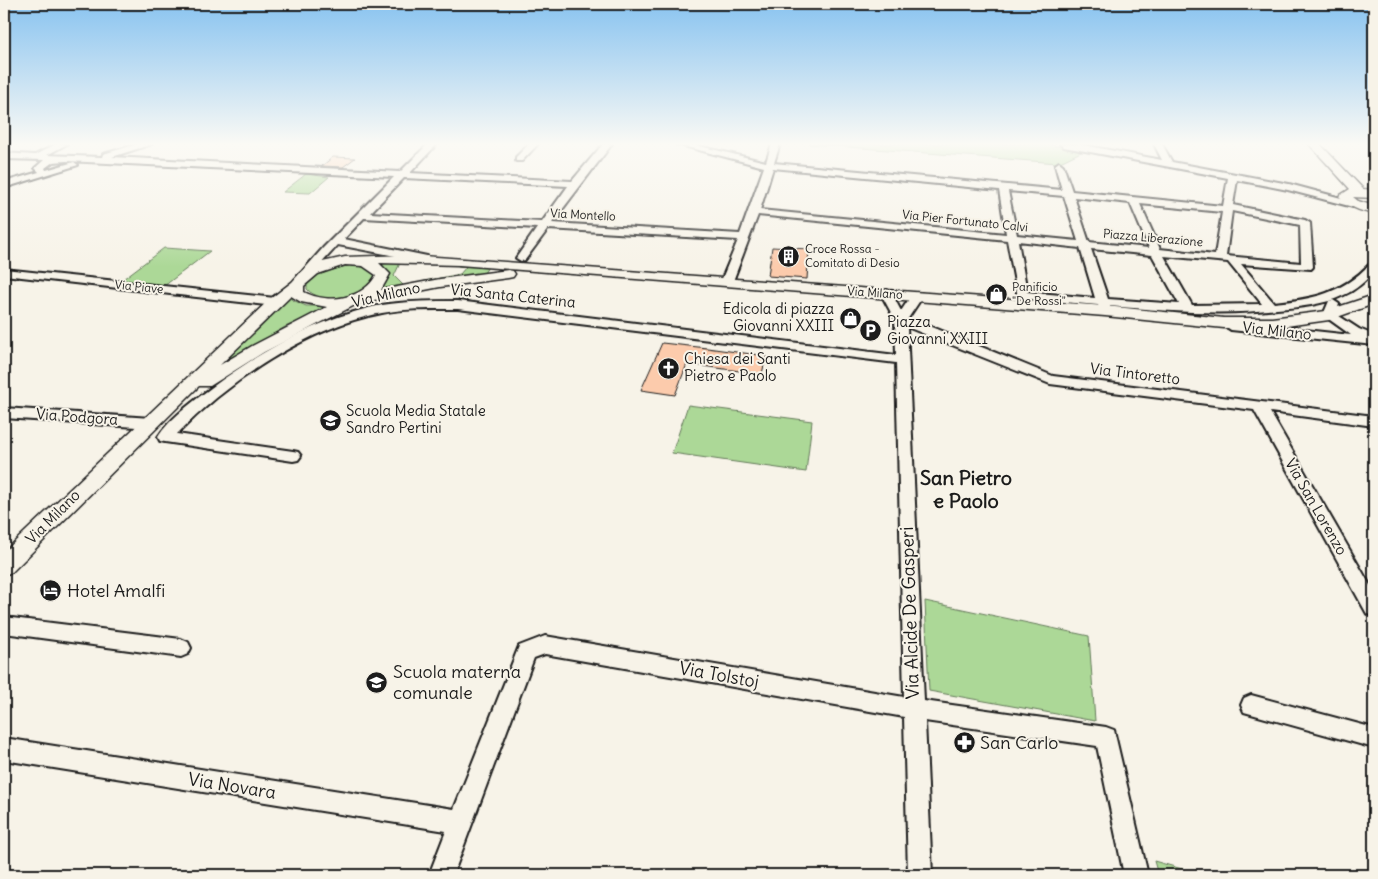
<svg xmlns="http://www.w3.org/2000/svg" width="1378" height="879" font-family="Delius,sans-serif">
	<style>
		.green { fill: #acd897; stroke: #647a5a }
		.building { fill: #fccbac; stroke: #1c1c1c }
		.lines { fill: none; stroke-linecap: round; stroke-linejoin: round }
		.minor-casing { stroke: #1c1c1c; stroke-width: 4 }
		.major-casing { stroke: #1c1c1c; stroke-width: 3 }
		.minor { fill: #f7f3e8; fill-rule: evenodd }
		.major { fill: #f7f3e8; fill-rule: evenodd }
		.labels { text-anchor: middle; stroke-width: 4; stroke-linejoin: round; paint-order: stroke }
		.far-street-label { font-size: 12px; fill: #1c1c1c; stroke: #f7f3e8 }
		.far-poi-label { font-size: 12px; fill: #1c1c1c; stroke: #f7f3e8; text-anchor: start }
		.street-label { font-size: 15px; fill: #1c1c1c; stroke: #f7f3e8 }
		.poi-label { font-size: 15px; fill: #1c1c1c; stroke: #f7f3e8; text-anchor: start }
		.near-poi-label { font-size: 18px; fill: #1c1c1c; stroke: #f7f3e8; text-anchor: start }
		.near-street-label { font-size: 18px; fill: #1c1c1c; stroke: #f7f3e8 }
		.district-label { font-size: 20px; font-weight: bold; fill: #1c1c1c; stroke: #f7f3e8 }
	</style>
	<rect width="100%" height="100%" fill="#f7f3e8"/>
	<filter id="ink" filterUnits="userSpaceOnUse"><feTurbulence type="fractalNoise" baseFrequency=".02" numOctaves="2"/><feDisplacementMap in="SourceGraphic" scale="10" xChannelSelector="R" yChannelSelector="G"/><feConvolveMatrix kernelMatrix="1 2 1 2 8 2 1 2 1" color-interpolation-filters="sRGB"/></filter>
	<g filter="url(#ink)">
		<path class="green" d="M809 144H1046L1083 151 1058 163Z
			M306 174 329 177 310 193 283 192Z
			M164 248 210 251 164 286 119 282Z
			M401 261 394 276 404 286 379 292 388 272 380 263Z
			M351 265 368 268 375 276C369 297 320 306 307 289V283L320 273Z
			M459 265 488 267 484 273 421 282 460 274 466 267 458 266Z
			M290 294 293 300 306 306H333L285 327 226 363 218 362Z
			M688 405 812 421 806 472 672 453Z
			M925 601 1089 636 1095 721 929 691Z
			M1154 861 1203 875H1158Z"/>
		<path class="building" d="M333 157 355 158 343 167 322 166Z
			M772 247 809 249 807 279 768 276Z
			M662 343 707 348 766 356 762 374 687 364 675 395 641 390Z"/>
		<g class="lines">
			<defs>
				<path id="minor" d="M56 144H67L47 155 102 157 103 154 138 144H152L112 157 400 172 428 144H437L410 173 572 181 603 144H612L552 223 740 234 764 167 676 144H691L766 162 772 144H780L774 163 1062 190 1055 165 1059 162 1063 165 1072 191 1223 206 1228 178 1064 147 1060 144H1078L1162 160 1154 144H1162L1172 162 1289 184 1356 202 1358 204 1353 207 1288 190 1237 180 1233 205 1305 220 1310 223 1313 267 1311 269 1241 264 1274 303C1314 299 1341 294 1370 264L1374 263V272C1365 281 1356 290 1344 295 1323 305 1300 307 1277 309 1222 316 1166 311 1110 306L1109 312H1101L1098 305 1018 298 1007 240 758 215 733 281 727 284 721 281 738 240 548 229 525 260 521 261 516 258 537 228 364 218 344 239 427 256 432 259 427 262 338 245 308 278H300L298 276 300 274 323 248 394 177 66 161 53 162 45 168 46 170 74 162 78 165 4 188V182L39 172 35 168 44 160 4 159V153L35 155ZM773 168 999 190 1006 234 760 210ZM404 178 568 186 542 222 370 213ZM1008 191 1064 196 1078 241 1017 235ZM1074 197 1130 203 1149 248 1089 242ZM1140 204 1222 212 1215 255 1160 249ZM1232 211 1300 225 1301 263 1226 256ZM1018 241 1080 248 1095 298 1027 292ZM1091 249 1152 255 1179 304 1108 299ZM1164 256 1228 262 1262 304 1192 305Z
					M529 144H538L522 161H516V157Z
					M4 269 275 298 281 302 275 306 4 275Z
					M887 290 891 292 901 311 913 293H921L923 296 907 320 920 322 1053 376 1374 416V426L1270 412 1374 592V616L1367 614 1254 410 1050 384 907 327 924 701 1106 727 1114 730 1148 875H1124L1097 746 925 721 932 875H908L904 717 545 654 534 658 453 875H429L446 831 4 760V738L454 809 519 646 545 636 904 697 896 363 458 309C433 309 407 308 382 313 308 327 229 381 177 434L293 451 298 452 301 456 298 460 293 461 165 442 160 441 158 437C169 419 194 401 211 388 261 351 320 317 382 305 407 301 433 301 458 301L896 355 895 320 881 294Z
					M1333 300 1339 304 1336 314 1359 329 1369 333 1371 337H1374V345L1231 330 1225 326 1231 322 1351 335 1323 315 1329 301Z
					M4 408 151 418 156 420 158 423 156 426 151 428 4 418Z
					M4 617 181 639 188 642 191 648 188 654 181 657 4 633Z
					M1251 695 1374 728V748L1244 712 1241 705 1244 698Z"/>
				<path id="major" d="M1309 144H1320L1363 189 1374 190V198L1353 197 1358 201 1374 206V214C1360 211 1348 207 1339 196L1350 189Z
					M409 255 1105 306 1224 318H1272L1326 311 1374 295V304L1329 320 1272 328H1224L1105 316 459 265 379 263 390 274 381 290 440 279 508 270 513 271 515 274 513 277 508 278 440 287 359 303 264 352 210 386H199L12 572 4 575V552L270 299 292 282 300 273 318 263 345 257ZM345 265 363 266 376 275C363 300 327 304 304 292V286L318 274ZM291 296 301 302 327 307 252 346 220 365Z"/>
			</defs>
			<use href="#minor" class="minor-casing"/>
			<use href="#major" class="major-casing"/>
			<use href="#minor" class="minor"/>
			<use href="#major" class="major"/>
		</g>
	</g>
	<linearGradient id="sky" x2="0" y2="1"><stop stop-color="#88c3f0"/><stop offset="0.54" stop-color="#fbfaf5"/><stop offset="1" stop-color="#fbfaf5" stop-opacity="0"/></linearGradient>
	<rect width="1378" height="267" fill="url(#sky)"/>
	<defs>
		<symbol id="building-disc" viewBox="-11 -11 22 22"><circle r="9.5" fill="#1c1c1c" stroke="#f7f3e8"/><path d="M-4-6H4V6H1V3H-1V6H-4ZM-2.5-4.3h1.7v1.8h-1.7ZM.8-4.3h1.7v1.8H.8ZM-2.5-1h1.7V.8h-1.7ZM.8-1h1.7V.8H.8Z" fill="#fff"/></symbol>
		<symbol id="shop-disc" viewBox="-11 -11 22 22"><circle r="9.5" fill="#1c1c1c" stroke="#f7f3e8"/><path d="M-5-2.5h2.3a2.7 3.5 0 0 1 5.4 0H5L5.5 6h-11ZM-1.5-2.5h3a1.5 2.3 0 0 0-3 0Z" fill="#fff"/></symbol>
		<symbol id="parking-disc" viewBox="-11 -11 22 22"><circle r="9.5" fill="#1c1c1c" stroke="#f7f3e8"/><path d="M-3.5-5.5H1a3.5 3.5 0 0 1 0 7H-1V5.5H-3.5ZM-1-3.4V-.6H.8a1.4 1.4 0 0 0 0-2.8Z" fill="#fff"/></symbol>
		<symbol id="church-disc" viewBox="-11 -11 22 22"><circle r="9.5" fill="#1c1c1c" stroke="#f7f3e8"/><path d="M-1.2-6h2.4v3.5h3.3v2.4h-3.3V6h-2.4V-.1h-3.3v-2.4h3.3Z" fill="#fff"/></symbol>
		<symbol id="school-disc" viewBox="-11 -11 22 22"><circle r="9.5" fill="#1c1c1c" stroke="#f7f3e8"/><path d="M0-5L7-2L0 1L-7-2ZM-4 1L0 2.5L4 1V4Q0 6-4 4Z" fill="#fff"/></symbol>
		<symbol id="hotel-disc" viewBox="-11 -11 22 22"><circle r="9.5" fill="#1c1c1c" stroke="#f7f3e8"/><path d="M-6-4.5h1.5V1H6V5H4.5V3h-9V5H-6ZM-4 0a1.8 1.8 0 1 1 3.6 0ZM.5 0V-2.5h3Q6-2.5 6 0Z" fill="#fff"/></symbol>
		<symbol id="pharmacy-disc" viewBox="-11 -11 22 22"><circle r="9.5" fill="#1c1c1c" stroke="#f7f3e8"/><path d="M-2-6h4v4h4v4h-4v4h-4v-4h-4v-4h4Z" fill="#fff"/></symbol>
	</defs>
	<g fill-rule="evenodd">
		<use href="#building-disc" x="776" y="244" width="25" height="25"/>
		<use href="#shop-disc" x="984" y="282" width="25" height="25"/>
		<use href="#shop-disc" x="838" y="306" width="25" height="25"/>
		<use href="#parking-disc" x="858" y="318" width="25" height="25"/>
		<use href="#church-disc" x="656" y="356" width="25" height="25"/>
		<use href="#school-disc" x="318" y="408" width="25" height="25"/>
		<use href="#hotel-disc" x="38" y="578" width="25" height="25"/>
		<use href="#school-disc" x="364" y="670" width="25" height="25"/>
		<use href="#pharmacy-disc" x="952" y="730" width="25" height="25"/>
	</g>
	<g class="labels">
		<g class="far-street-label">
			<text transform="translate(583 215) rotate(3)" y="4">Via Montello</text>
			<text transform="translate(965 221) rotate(6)" y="4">Via Pier Fortunato Calvi</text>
			<text transform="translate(1153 238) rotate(5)" y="4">Piazza Liberazione</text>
			<text transform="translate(139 287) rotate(6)" y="4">Via Piave</text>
			<text transform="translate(875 293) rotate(4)" y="4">Via Milano</text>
		</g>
		<g class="far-poi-label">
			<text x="805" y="253">Croce Rossa -<tspan x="805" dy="14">Comitato di Desio</tspan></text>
			<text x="1012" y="291">Panificio<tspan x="1012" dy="14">"De Rossi"</tspan></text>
		</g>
		<g class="street-label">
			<text transform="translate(386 295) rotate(-13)" y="5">Via Milano</text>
			<text transform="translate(513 296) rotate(6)" y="5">Via Santa Caterina</text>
			<text transform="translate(1277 331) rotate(6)" y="5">Via Milano</text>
			<text transform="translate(1135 374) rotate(7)" y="5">Via Tintoretto</text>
			<text transform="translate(77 417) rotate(4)" y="5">Via Podgora</text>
			<text transform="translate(1316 507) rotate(60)" y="5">Via San Lorenzo</text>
			<text transform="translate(53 517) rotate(-45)" y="5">Via Milano</text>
		</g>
		<g class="poi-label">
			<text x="834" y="314" text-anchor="end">Edicola di piazza<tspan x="834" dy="17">Giovanni XXIII</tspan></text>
			<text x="887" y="327">Piazza<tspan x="887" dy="17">Giovanni XXIII</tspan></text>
			<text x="684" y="364">Chiesa dei Santi<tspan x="684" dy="17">Pietro e Paolo</tspan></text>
			<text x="346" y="416">Scuola Media Statale<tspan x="346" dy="17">Sandro Pertini</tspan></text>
		</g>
		<g class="near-poi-label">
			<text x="67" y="597">Hotel Amalfi</text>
			<text x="393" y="678">Scuola materna<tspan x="393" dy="21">comunale</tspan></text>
			<text x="980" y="749">San Carlo</text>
		</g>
		<g class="near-street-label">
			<text transform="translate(910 613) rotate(-92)" y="6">Via Alcide De Gasperi</text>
			<text transform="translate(719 675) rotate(10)" y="6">Via Tolstoj</text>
			<text transform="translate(232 786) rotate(9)" y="6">Via Novara</text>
		</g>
		<g class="district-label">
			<text x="966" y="485">San Pietro<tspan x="966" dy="23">e Paolo</tspan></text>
		</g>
	</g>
	<rect width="1378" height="879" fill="none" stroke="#f7f3e8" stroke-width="20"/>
	<rect x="10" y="10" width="1358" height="859" fill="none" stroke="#1c1c1c" stroke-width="2" filter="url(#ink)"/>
</svg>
